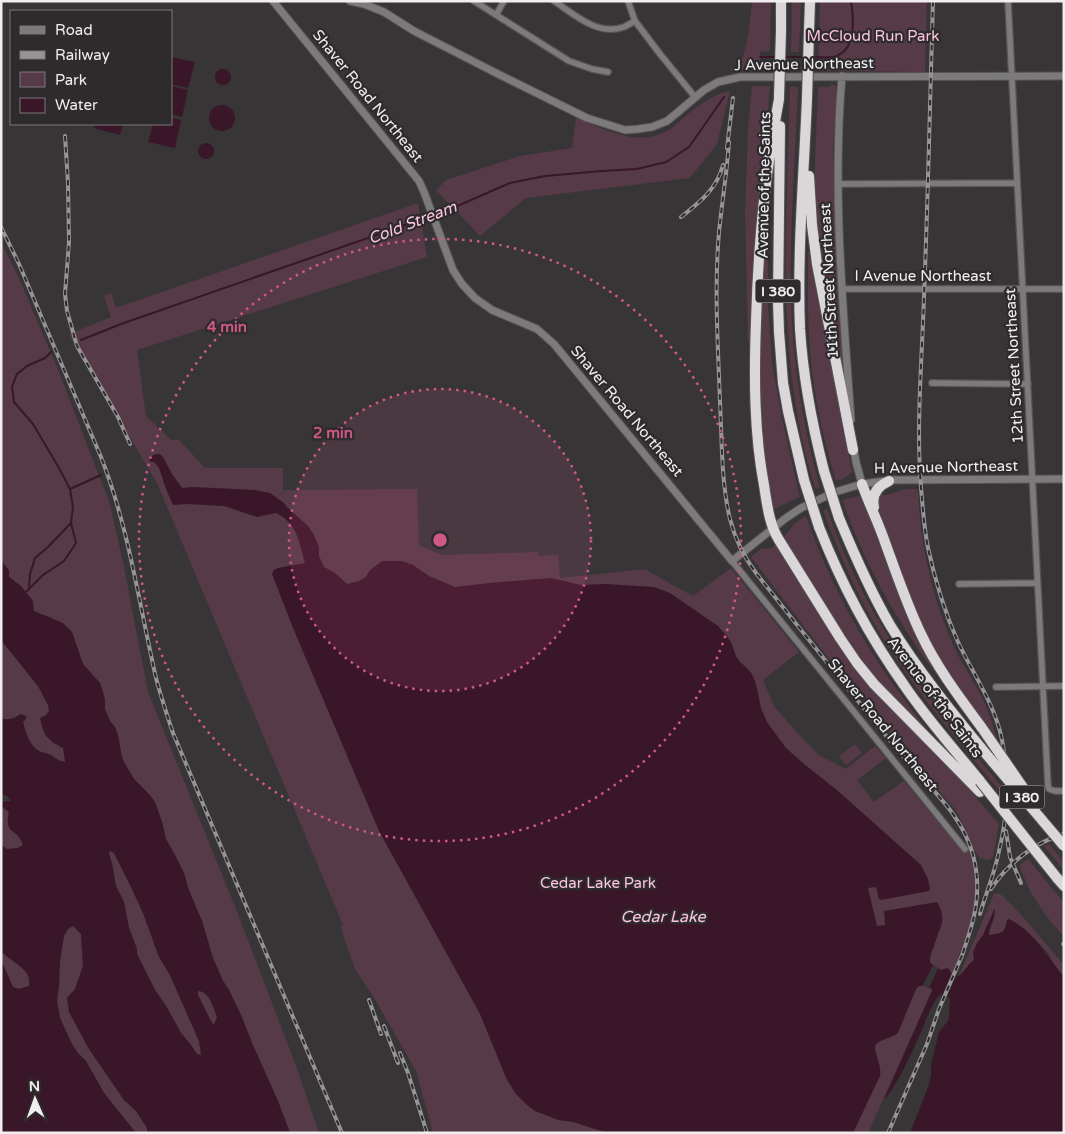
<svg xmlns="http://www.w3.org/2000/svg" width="1065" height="1134" font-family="'Varela Round',sans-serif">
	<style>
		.green { fill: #563a47 }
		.water { fill: #3a1629; fill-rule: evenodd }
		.pier { fill: #383537 }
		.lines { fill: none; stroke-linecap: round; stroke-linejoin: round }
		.stream { stroke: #3a1629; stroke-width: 2 }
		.minor-casing { stroke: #555354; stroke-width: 8 }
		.tertiary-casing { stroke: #555354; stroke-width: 9 }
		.motorway-casing { stroke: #555354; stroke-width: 12 }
		.minor { stroke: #7c7a7b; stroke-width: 5.5 }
		.tertiary { stroke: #7c7a7b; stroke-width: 7 }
		.motorway { stroke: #dbd7d9; stroke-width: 10 }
		.rail-casing { stroke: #979496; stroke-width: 4 }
		.rail { stroke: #2e2b2d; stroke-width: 2; stroke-dasharray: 5.5; stroke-linecap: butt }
		.motorway-bridge-casing { stroke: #555354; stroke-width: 12; stroke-linecap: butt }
		.motorway-bridge { stroke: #dbd7d9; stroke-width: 10 }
		.ring { fill: none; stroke: #d05887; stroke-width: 2.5; stroke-dasharray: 2.5 5 }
		.labels { text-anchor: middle; stroke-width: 4.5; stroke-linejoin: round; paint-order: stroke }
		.shield { fill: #2e2b2d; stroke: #b6b4b5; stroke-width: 1 }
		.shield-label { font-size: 14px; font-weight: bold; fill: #f0eeef }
		.park-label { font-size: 15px; fill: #fdc4de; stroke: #2e2b2d }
		.street-label { font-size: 15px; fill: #f0eeef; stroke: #2e2b2d }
		.water-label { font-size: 16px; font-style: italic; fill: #fdc4df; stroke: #2e2b2d }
		.centre { fill: #d05887; stroke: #2e2b2d; stroke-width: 2.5 }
		.ring-label { font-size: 15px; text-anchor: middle; font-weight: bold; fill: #d05887; stroke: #2e2b2d; stroke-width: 4.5; stroke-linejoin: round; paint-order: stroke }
	</style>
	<rect width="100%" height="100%" fill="#383537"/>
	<path class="green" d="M752 1H771L770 51 760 52V62H770V69H747L731 71V68C734 68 736 68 738 65 747 57 751 14 752 1Z
		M792 1H801L799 52H791Z
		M820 1H927L925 72 818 71Z
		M831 85H835L837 92 833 147 834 176 844 370H842L817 236 814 193 818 87H829Z
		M752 86H770L758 225 751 341H748L745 212 748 129Z
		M790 87H798C795 170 787 254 793 337 797 388 806 438 820 487L815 488C774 358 787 221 790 87Z
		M730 91 717 144 690 178 526 198 480 236 436 190 446 180 520 156 572 148 576 118C602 128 637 147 665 132 674 128 682 119 689 113 702 103 714 94 730 91Z
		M418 203 427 257 137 350 146 416 171 440H179L205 468H283V490L417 489 419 545 441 555 538 552 539 556 558 555 560 578 645 569 669 583 693 596 731 568 799 652 763 680 774 706 800 736 819 755 846 769 875 746 886 758 857 780 874 802 904 781 962 851 968 846C985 896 970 929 952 974L946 968 941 970 868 1133H433L416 1071 373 996 355 969 344 938 341 926 343 925 157 483 69 334 111 317 104 296 111 293 116 308Z
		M1 242 17 274 59 372 110 504 123 562 148 692 236 909 295 1063 319 1133H290L278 1101 253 1046 241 1015 229 990 223 981 213 958 202 921 188 888 184 873 174 853 166 839 162 822 155 802 149 794 134 779 125 764 122 757 118 735 115 727 110 721 105 709V699L100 683 83 664 77 648 51 617 39 614 34 611 21 586 9 577 4 563 1 561Z
		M808 252H811L846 443 852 471H854L843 479 836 481C826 448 818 414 813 379 807 338 808 295 808 252Z
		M764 253H767L768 256V304L772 363 782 419 800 497 780 506 772 511 759 418 760 310Z
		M908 489H918C920 543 932 599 955 649 962 664 972 678 979 692 988 709 993 725 998 743 970 705 940 666 921 623 911 601 904 578 896 555 890 538 882 521 877 504L880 495C890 496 898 490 908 489Z
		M864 495 868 512 903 602 939 673 937 675C897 622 864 563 842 500Z
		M827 509C840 545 856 582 876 616 911 678 957 733 1002 787V794C964 748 925 703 892 653 863 608 841 560 823 510Z
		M806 516C833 594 876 667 928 730L927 732 876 680 859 658 783 538 795 523Z
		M776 544 779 546 825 622 999 824 993 857 988 860 980 858 974 850 970 839 957 812 944 796 923 774 832 663 751 557 761 549 771 548Z
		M1 640 38 686 48 705 49 711 46 715 52 742 63 748 66 762C58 761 57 759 51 755 47 753 43 753 39 751 29 745 26 733 23 722L26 717 21 714C15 718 9 721 1 718Z
		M855 744 862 753 846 765 839 756Z
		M1029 786H1043L1044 802 1042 804Z
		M1 806 9 812 7 822 21 839 23 845 18 848 7 849 1 845Z
		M1049 844 1064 862V870L1044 846Z
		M110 850 114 853 132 889 143 913 159 957 170 975 199 1041 201 1055 197 1054 191 1045 181 1033 166 1006 155 990 137 954V949L129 928 124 902 116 886 112 863 109 854Z
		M1028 859 1064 903V937L1047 917 1031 893 1020 868V865Z
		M998 893 1003 896 1023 917 1064 965V977L1053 963 1048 953 1033 937 1007 920C1005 934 1002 933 989 936V931L994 920 995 908 983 935 977 943 975 960C968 964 965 971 959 976L994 894Z
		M73 926 81 934 83 966 75 989 67 998 69 1012 89 1049 124 1100 136 1111 147 1128V1133H136L104 1093 86 1061 78 1053 72 1044 60 1018 57 1001 59 985 60 960 64 936 68 929Z
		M1 951C9 960 26 967 29 978 30 980 29 983 29 986L19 989 13 987 1 960Z
		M198 990C210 993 213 1007 217 1017L214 1025 208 1016 198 995Z"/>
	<path class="water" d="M171 57 195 62 188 88 171 84Z
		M215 77a8 8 0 1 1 16 0a8 8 0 1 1-16 0Z
		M171 86 188 90 182 117 171 114Z
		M209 118a13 13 0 1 1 26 0a13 13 0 1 1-26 0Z
		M171 118 181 120 175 148 148 142 153 124H171Z
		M95 124H123L120 135 94 128Z
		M198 151a8 8 0 1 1 16 0a8 8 0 1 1-16 0Z
		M156 454H160L163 457 172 474 182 488 193 487 255 490 270 493 284 503 288 508 308 526 314 535 319 547V556L324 567 335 573 347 584 359 581 366 577 370 570 382 561H402L413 565 429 576 455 587 489 583 551 578 581 585 606 584 654 587 670 593 718 626 725 634 731 642 736 656 740 662 746 667 752 674 756 684 761 708 767 722 786 748 804 764 838 791 921 865 928 879 930 889 929 891 881 900 879 899 876 887 868 888 877 926 885 925 884 911 937 902C941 908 943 915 942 923L930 957V962L933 965 941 970 948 968 952 974 959 976C965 971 968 964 974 960L973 952 977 943 983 935 995 908C995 919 989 926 989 935 1002 933 1005 934 1007 920L1009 919C1034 931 1048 957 1064 977V1133H910L929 1085 931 1075V1065L939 1032C942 1028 945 1025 948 1021 950 1017 949 1005 950 999L947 996 941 994C932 1001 926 1021 921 1032 911 1054 901 1078 886 1098L885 1097 932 991V989C925 986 922 983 916 989L898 1033C890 1039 879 1039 875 1046 875 1057 882 1065 880 1076L853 1133H611L598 1130 573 1122 558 1120 535 1111 527 1105 516 1094 507 1080 480 1014 379 831 293 628 272 574 274 570 278 568 305 563C299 541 297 523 276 513L257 517 224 506 187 504 173 505 166 489 159 468 156 464 154 462H150L149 457Z
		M1 561 9 570V577L21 586 33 601 34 611 63 623 72 632 83 664 100 683 105 699V709L110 721 115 727 118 735 122 757 125 764 134 779 149 794 155 802 162 822 166 839 174 853 184 873 188 888 202 921 213 958 223 981 229 990 241 1015 253 1045 278 1101 290 1133H147V1128L136 1111 124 1100 89 1049 69 1012 67 998 75 989 83 966 81 934 73 926 68 929 64 936 60 960 59 985 57 1001 60 1018 72 1044 78 1053 86 1061 104 1093 136 1133H1V960L13 987 19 989 29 986C29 986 29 978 29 978 26 967 9 960 1 951V845L7 849 18 848 23 845C17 827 4 836 9 812L1 806V802L11 801 8 797 1 793V718C9 721 15 718 21 714L27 717 23 722C26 733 29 745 39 751 43 753 47 753 51 755 57 759 59 761 65 762L63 748C46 739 44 736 40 718L46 715 49 711 48 705 38 686 1 640ZM110 851 114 853 132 889 143 913 159 957 170 975 199 1041 201 1055 197 1054 191 1045 181 1033 166 1006 155 990 137 954V949L129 928 124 902 116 886 112 863 109 854ZM198 991C210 992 213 1007 217 1017L214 1025 212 1023 198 995Z"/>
	<path class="pier" d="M933 965 938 968 929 988 923 985Z
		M952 974 956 976 947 996 943 994Z"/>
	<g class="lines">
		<path class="stream" d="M760 57H776
			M783 57H806
			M813 57C820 57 827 58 833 57 857 52 854 20 851 1
			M435 215 462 204 510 183 545 176 602 171 637 169 666 162 689 147 724 97
			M81 340 121 324 431 216
			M70 489 101 475
			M29 587 30 574 35 558 48 547 71 523
			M26 592 43 575 64 561 76 543 71 523 73 507 70 489 59 468 33 424 14 402 12 387 17 374 27 366 45 358 51 352"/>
		<defs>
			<path id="minor" d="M474 1 569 61 592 69 608 72
				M554 1C575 15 597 36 624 27 628 25 631 23 635 21
				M628 1 635 21 660 54 695 97
				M1008 1 1048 786 1049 789 1055 791H1064
				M496 15 504 1
				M838 184 1017 183
				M842 289H1064
				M932 383 1028 384
				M732 561 965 849
				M959 584 1037 583
				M996 687 1064 686"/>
			<path id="tertiary" d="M273 1 419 181 424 192 453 270 462 284 475 298 492 310 537 329 554 344 732 561 786 518 801 508 835 492 862 484 892 480 1064 479
				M350 1 364 4 384 12 414 31 500 75 587 118 625 130 638 129 652 127 667 121 678 112 704 90 718 82 740 77 1064 76
				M842 76C832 190 843 306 851 420
				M853 445 856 462 862 484"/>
			<path id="motorway" d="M781 31V1
				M809 31 810 1
				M807 98C804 174 797 252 800 329 803 377 812 424 824 471
				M779 99C765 172 758 248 756 322 754 377 754 432 764 485 767 504 769 524 779 540L840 638 857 663 874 684 980 792
				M780 126 778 301 779 332 783 383 788 411 804 480
				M809 176 812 225 817 264 853 450
				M862 484C869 504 879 524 886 545 897 575 907 605 921 634 937 668 960 698 982 728
				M874 507C871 494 878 486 889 481
				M839 518C854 554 870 591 890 625 917 669 949 709 981 748
				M819 527C841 583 869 636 904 685 927 719 955 750 980 781
				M1057 878 1064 886"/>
		</defs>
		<use href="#minor" class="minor-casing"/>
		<use href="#tertiary" class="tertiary-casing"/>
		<use href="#motorway" class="motorway-casing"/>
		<use href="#minor" class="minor"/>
		<use href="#tertiary" class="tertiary"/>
		<use href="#motorway" class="motorway"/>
		<defs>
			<path id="rail" d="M933 1C930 99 928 198 924 296 922 360 916 424 921 488 923 508 924 529 928 548 935 580 945 613 958 642 973 674 995 704 1002 740 1009 776 1008 815 999 851 995 872 986 893 980 914
				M65 136 68 183 69 242 65 294 67 311 77 346 118 417 130 444
				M729 142C727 172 722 202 719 232 714 289 718 345 720 402 722 440 721 482 730 519 735 539 744 557 756 573 804 634 852 694 901 754 927 786 962 813 973 855 983 893 974 922 961 958
				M727 148 733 98
				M681 217C700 202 717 189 723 165
				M1 227 19 264 101 457C129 528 139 604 156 678 161 697 167 715 173 733L342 1133
				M1006 831 1010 857 1021 883
				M991 889C1007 864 1035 842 1064 834
				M1063 944H1064
				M369 1000 381 1034
				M384 1026 398 1063
				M400 1053 408 1073 427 1133
				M888 1133 927 1044 939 1009 963 953"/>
		</defs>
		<use href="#rail" class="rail-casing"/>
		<use href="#rail" class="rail"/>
		<defs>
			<path id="motorway-bridge" d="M779 97 781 31
				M807 98 809 31
				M824 471 839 518
				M804 480 819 527
				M982 728 1031 799
				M981 748 1064 846
				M980 781 1057 878"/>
		</defs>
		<use href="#motorway-bridge" class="motorway-bridge-casing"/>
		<use href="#motorway-bridge" class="motorway-bridge"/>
	</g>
	<circle cx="440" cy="540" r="151" fill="#d05887" fill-opacity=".12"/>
	<g class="ring">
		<circle cx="440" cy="540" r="151"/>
		<circle cx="440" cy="540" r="301"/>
	</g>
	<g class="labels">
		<g class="shield">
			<rect x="755.5" y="279.5" width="45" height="23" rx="4"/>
			<rect x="999.5" y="785.5" width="45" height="23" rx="4"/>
		</g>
		<g class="shield-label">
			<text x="778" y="296">I 380</text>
			<text x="1022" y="802">I 380</text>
		</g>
		<g class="park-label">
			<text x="873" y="41">McCloud Run Park</text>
			<text x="598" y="888">Cedar Lake Park</text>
		</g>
		<g class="street-label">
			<text transform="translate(804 64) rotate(-1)" y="5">J Avenue Northeast</text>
			<text transform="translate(368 96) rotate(51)" y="5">Shaver Road Northeast</text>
			<text transform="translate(764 185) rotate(-89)" y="5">Avenue of the Saints</text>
			<text x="923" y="281">I Avenue Northeast</text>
			<text transform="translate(829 281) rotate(-93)" y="5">11th Street Northeast</text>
			<text transform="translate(1014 366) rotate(-93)" y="5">12th Street Northeast</text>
			<text transform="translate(627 411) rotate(50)" y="5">Shaver Road Northeast</text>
			<text transform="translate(946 467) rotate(-1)" y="5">H Avenue Northeast</text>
			<text transform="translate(935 697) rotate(53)" y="5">Avenue of the Saints</text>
			<text transform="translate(883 725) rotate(51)" y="5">Shaver Road Northeast</text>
		</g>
		<g class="water-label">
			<text transform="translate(412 222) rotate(-21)" y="6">Cold Stream</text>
			<text x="663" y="922">Cedar Lake</text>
		</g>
	</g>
	<circle cx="440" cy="540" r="8" class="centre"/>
	<g class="ring-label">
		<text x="227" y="332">4 min</text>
		<text x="333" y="438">2 min</text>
	</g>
	<rect width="1065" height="1134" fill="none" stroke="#f0eeef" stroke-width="5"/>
	<rect x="10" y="10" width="162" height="115" fill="#2e2b2d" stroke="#7c797b"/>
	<rect x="20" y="26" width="25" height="8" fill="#7c7a7b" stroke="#7c797b"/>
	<text x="55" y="35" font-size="15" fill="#f0eeef">Road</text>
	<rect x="20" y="51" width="25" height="8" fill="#979496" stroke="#7c797b"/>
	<text x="55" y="60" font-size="15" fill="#f0eeef">Railway</text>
	<rect x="20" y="72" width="25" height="15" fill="#563a47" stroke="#7c797b"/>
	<text x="55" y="85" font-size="15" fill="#f0eeef">Park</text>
	<rect x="20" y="98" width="25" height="15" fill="#3a1629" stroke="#7c797b"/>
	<text x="55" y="110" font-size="15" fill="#f0eeef">Water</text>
	<g transform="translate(35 1099) rotate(358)" stroke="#2e2b2d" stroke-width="4" paint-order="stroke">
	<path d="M0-4L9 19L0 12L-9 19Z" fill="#f0eeef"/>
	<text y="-8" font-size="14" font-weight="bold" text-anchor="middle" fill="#f0eeef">N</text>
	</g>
</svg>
